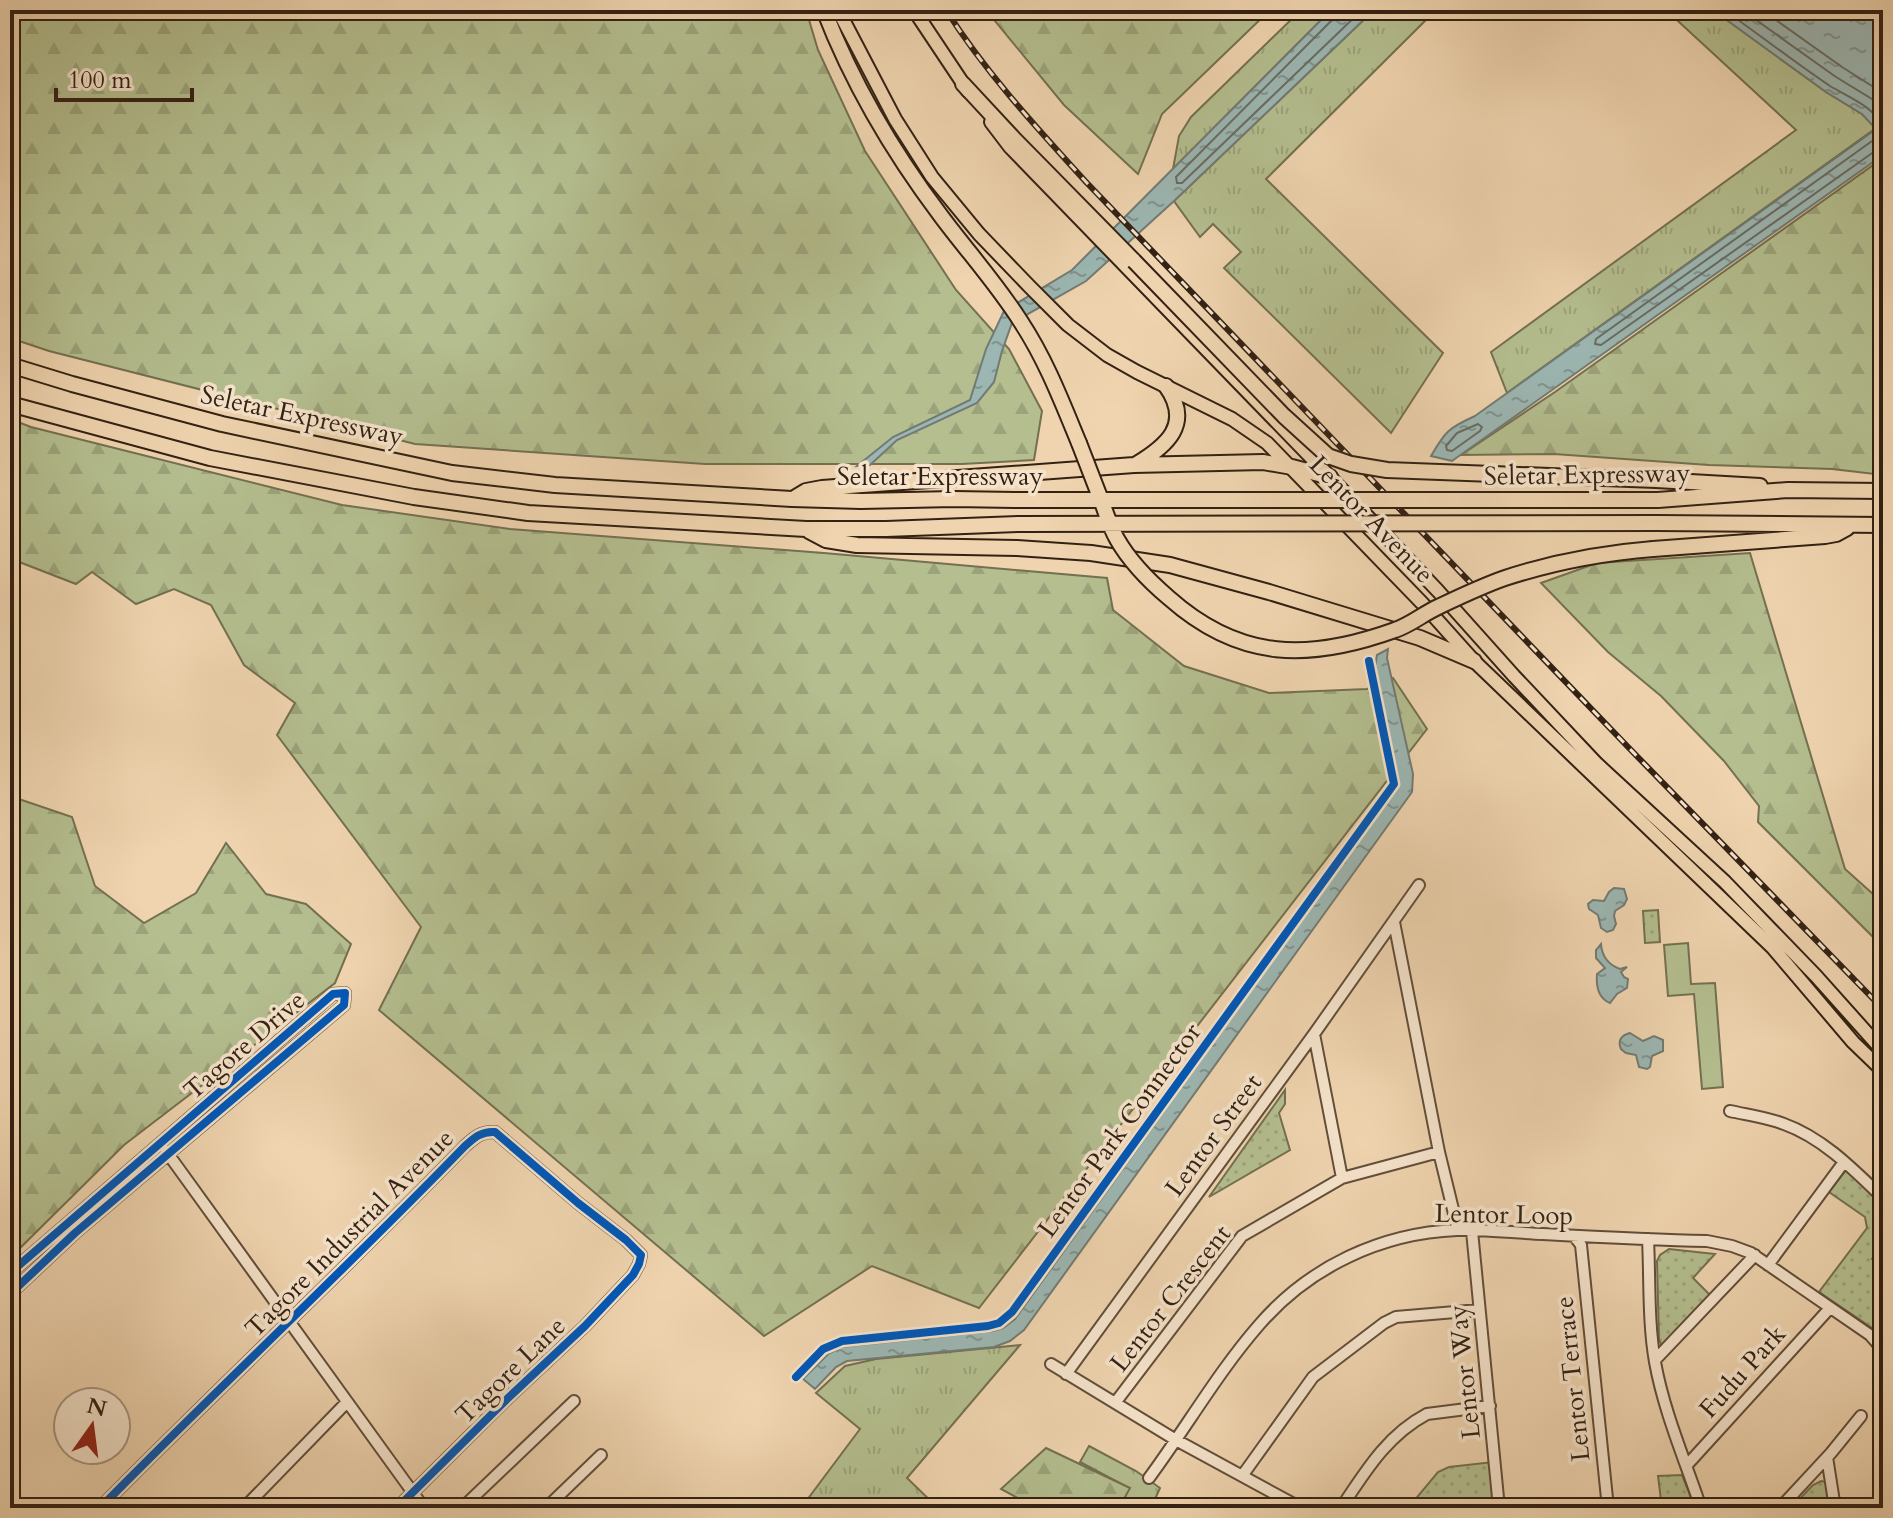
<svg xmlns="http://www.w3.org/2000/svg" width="1893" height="1518" font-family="Cardo,serif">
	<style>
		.grass { fill: url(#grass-tufts); stroke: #747051; stroke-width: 2 }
		.forest { fill: url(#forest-firs); stroke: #747051; stroke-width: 2 }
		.park { fill: url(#park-dots); stroke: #747051; stroke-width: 2 }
		.garden { fill: #b4be8f; stroke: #747051; stroke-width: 2 }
		.water { fill: url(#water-ripples); stroke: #727b73; stroke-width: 2 }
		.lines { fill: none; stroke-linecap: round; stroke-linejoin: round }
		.shore { stroke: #686c63; stroke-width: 2 }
		.minor-casing { stroke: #624e3a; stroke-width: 14 }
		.major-casing { stroke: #332113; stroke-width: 16 }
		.highway-casing { stroke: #332113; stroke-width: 18 }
		.minor { stroke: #f5e3cb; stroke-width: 10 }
		.major { stroke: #efd4af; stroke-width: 12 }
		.highway { stroke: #efd4af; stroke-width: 14 }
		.rail-casing { stroke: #332113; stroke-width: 6 }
		.rail { stroke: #f5e3cb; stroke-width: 3; stroke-dasharray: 9; stroke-linecap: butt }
		.highway-bridge-casing { stroke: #332113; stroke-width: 18; stroke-linecap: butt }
		.highway-bridge { stroke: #efd4af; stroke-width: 14 }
		.cycleway-casing { stroke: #f5e3cb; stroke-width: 13 }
		.cycleway { stroke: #0057b8; stroke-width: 8 }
		.labels { text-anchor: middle; stroke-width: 7; stroke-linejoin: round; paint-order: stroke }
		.street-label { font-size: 26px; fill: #332113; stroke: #f5e3cb }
	</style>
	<defs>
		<pattern id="grass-tufts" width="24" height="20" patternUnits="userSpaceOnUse" patternTransform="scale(2)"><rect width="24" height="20" fill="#b4be8f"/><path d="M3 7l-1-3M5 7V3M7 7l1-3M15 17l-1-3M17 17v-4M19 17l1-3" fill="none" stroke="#9ba37a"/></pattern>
		<pattern id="forest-firs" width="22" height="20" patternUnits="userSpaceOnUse" patternTransform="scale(2)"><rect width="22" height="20" fill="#b4be8f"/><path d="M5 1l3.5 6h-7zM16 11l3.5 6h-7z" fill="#9ba37a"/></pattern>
		<pattern id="park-dots" width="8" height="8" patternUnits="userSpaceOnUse" patternTransform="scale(2)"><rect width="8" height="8" fill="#b4be8f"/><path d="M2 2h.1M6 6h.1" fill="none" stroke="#9ba37a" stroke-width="1.8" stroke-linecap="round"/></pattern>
		<pattern id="water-ripples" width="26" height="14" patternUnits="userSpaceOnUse" patternTransform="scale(2)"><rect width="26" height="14" fill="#9cb7b3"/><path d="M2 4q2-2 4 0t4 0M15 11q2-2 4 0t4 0" fill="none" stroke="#809490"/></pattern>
	</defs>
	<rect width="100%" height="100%" fill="#efd4af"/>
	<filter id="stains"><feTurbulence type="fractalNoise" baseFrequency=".0025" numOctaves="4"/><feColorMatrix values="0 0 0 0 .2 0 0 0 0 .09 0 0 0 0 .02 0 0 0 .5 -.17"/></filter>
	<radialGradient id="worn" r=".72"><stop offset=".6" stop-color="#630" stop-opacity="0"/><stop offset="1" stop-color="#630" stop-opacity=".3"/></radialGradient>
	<path class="grass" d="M1301 10H1331L1173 169 1179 136 1191 117Z
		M1374 10H1436L1266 179 1443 353 1391 433 1224 268 1241 252 1213 224 1200 237 1174 201Z
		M1666 10H1713L1826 92 1862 114 1876 128 1507 393 1491 352 1796 130Z
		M1020 1345 907 1478 938 1508H801L860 1429 816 1393 845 1366 876 1359Z
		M1089 1446 1136 1471 1160 1488 1151 1508H1119L1129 1488 1080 1462Z"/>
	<path class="forest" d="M10 10H806L818 50 865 151 956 290 1009 349 1042 411 1034 460 962 464H705L415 444 49 351 10 338Z
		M986 10H1270L1162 114 1138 174 1064 105Z
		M1883 158V475L1832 469 1709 465 1554 454 1461 455 1555 392Z
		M10 419 31 427 342 505 510 529 824 553 1107 578 1113 610 1184 666 1269 693 1367 689 1393 678 1427 729 979 1308 872 1266 764 1336 379 1010 421 927 277 735 295 703 244 665 211 605 174 589 136 604 92 572 76 584 14 560 10 563Z
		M1750 553 1845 869 1883 903V947L1758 822 1759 806 1724 761 1661 696 1608 652 1541 583 1597 563Z
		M10 796 72 817 95 886 144 923 196 893 226 843 266 894 306 904 351 944 335 983 124 1145 10 1258Z
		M1046 1448 1130 1488 1119 1508H1036L1001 1489Z"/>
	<path class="park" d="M1658 910 1660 942 1645 943 1643 911Z
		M1285 1090V1104L1279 1113 1290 1150 1209 1197Z
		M1847 1169 1883 1204V1246L1872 1259 1883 1269V1340L1872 1328 1819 1292 1867 1228 1865 1217 1829 1192Z
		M1669 1249 1715 1254 1693 1278 1712 1297 1665 1345 1661 1344 1659 1340 1657 1261 1660 1255Z
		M1493 1462 1496 1508H1408L1438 1472 1449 1467Z
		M1682 1475 1695 1508H1662L1658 1476Z
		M1821 1481 1826 1482 1830 1508H1791L1813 1485Z"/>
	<path class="garden" d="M1688 943 1691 984 1715 983 1723 1087 1702 1089 1694 994 1668 996 1664 945Z"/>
	<path class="water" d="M1331 10H1374L1174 201 1086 281 1012 323 1002 351 994 382 977 403 897 440 870 465 857 466 893 437 970 400 986 349 1004 311 1072 270Z
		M1713 10H1883V155L1452 461 1431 456C1445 432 1448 428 1475 416L1876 129 1862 114 1826 92Z
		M1388 649 1387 658 1413 774 1412 792 1024 1330 1010 1341 994 1347 847 1361 836 1367 815 1389 803 1379 828 1354 841 1347 993 1331 1003 1328 1015 1319 1397 787 1399 782 1375 667 1377 655Z
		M1614 888 1624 889 1627 899 1624 905 1615 911 1614 916 1616 924 1613 930 1607 932 1601 928 1598 915 1589 909 1588 904 1593 900 1604 901 1609 892Z
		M1601 944C1602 957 1609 965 1620 969L1627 967 1621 972 1624 977 1628 979 1627 988 1617 994 1610 1003C1598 998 1596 986 1597 974L1605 968 1596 958V950Z
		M1630 1033 1643 1041 1654 1036 1663 1040V1051L1652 1056 1650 1067 1647 1069 1639 1067 1636 1055 1626 1053 1621 1049C1617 1040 1622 1035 1630 1033Z"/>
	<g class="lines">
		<path class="shore" d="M1336 10 1333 19 1176 177 1177 183H1182L1362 10
			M1724 10C1760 35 1794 62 1830 86 1848 97 1875 107 1883 127
			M1742 10 1836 77 1872 99 1883 110
			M1762 10 1842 67 1883 93
			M1883 129 1879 136 1596 339 1595 344 1601 345 1875 151 1883 149
			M1478 424 1482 427 1480 431 1452 451 1447 450 1446 446 1457 433Z"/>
		<defs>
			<path id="minor" d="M1394 922 1439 1152 1458 1230
				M1314 1034 1342 1178
				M1730 1111C1748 1115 1766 1117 1784 1124 1823 1138 1854 1170 1883 1198
				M166 1151 424 1508
				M1472 1231 1499 1508
				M1574 1236 1581 1245 1608 1508
				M1648 1239C1650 1280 1648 1322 1655 1362 1664 1412 1685 1460 1701 1508
				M1768 1265 1844 1162
				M10 1273 333 994 345 993 344 1005 75 1233 10 1294
				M1655 1360 1755 1255
				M1051 1364 1176 1440 1301 1508
				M1066 1374 1314 1034 1419 885
				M1115 1403 1242 1236 1342 1178 1439 1152
				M1827 1457 1835 1508
				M1687 1465 1830 1308
				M1242 1476 1313 1377 1384 1323 1396 1317 1479 1310
				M1149 1478C1186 1428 1218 1372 1259 1325 1309 1267 1381 1233 1457 1230 1486 1229 1515 1233 1543 1234 1598 1237 1653 1240 1707 1241L1732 1246 1751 1253 1870 1335 1883 1350
				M100 1508C220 1386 346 1269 465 1146 474 1138 481 1131 495 1132L578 1203 626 1240 641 1255 639 1264 633 1275 585 1326 508 1398 397 1508
				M244 1508 347 1402
				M462 1508 574 1401
				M546 1508 601 1455
				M1341 1508C1365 1472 1387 1435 1427 1414L1490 1406
				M1780 1508 1831 1453 1861 1416"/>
			<path id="major" d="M838 10 895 119 932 177 979 234 1030 287 1068 325 1107 355 1137 372 1232 419 1267 443 1422 603 1474 661 1773 948 1853 1042 1883 1071
				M914 10 968 91
				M991 122 1010 147 1330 477 1438 591 1514 676 1597 764 1725 882 1816 976 1883 1051"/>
			<path id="highway" d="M824 10C853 85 892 151 941 216 967 251 997 284 1021 322 1046 360 1062 402 1079 443
				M963 84 1015 140 1134 261
				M10 365 72 384 222 424 452 473 555 485 792 499 861 501 954 499 1015 500
				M10 404 210 458 414 497 528 513 806 529H886L1018 524
				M1135 465C1167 446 1193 424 1166 386
				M1656 480 1760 486
				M796 497 806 491 822 488 1134 465 1263 462 1292 467 1330 477
				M1658 500 1788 490 1883 491
				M1657 523 1883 525
				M809 531 826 540 857 545 1017 548 1091 553 1170 565 1269 592 1420 638 1474 661
				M1653 549 1825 536 1836 534 1847 528"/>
		</defs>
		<use href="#minor" class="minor-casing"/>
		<use href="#major" class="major-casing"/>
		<use href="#highway" class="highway-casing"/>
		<use href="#minor" class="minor"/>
		<use href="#major" class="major"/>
		<use href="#highway" class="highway"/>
		<defs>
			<path id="rail" d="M946 10C986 73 1037 128 1087 183L1629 748 1883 1009"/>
		</defs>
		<use href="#rail" class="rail-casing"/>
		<use href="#rail" class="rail"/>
		<defs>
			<path id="highway-bridge" d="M1134 261 1284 416 1328 456 1351 464 1387 470 1656 480
				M1079 443C1087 464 1095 484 1103 505 1107 516 1111 529 1117 539 1130 562 1149 581 1169 598 1240 661 1309 661 1395 630 1410 625 1423 614 1438 607 1459 597 1482 586 1505 578 1554 562 1602 553 1653 549
				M1015 500H1658
				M1018 524 1657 523"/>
		</defs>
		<use href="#highway-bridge" class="highway-bridge-casing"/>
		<use href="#highway-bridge" class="highway-bridge"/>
		<defs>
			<path id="cycleway" d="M10 1273 333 994 345 993 344 1005 75 1233 10 1294
				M796 1377 823 1349 842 1341 988 1326 999 1323 1012 1312 1394 784 1369 661
				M100 1508C220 1386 346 1269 465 1146 474 1138 481 1131 495 1132L578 1203 626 1240 641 1255 639 1264 633 1275 585 1326 508 1398 397 1508"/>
		</defs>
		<use href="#cycleway" class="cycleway-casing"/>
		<use href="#cycleway" class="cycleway"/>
	</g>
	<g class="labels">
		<g class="street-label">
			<text transform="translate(302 415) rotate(12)" y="9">Seletar Expressway</text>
			<text transform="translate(1587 474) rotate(-1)" y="9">Seletar Expressway</text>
			<text x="940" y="485">Seletar Expressway</text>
			<text transform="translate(1372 519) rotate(46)" y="9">Lentor Avenue</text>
			<text transform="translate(244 1045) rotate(-41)" y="9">Tagore Drive</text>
			<text transform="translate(1119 1130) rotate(-54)" y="9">Lentor Park Connector</text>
			<text transform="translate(1213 1135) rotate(-54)" y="9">Lentor Street</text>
			<text transform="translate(1504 1214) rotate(1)" y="9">Lentor Loop</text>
			<text transform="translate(349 1233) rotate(-45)" y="9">Tagore Industrial Avenue</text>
			<text transform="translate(1170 1298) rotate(-52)" y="9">Lentor Crescent</text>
			<text transform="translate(510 1370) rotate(-44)" y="9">Tagore Lane</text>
			<text transform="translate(1742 1371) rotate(-48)" y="9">Fudu Park</text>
			<text transform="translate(1464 1372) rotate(-96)" y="9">Lentor Way</text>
			<text transform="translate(1572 1379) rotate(-96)" y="9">Lentor Terrace</text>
		</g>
	</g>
	<rect width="1893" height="1518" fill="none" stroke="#efd4af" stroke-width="40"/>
	<rect x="12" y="12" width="1869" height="1494" fill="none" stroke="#332113" stroke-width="4"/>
	<rect x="20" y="20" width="1853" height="1478" fill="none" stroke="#332113" stroke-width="2"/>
	<g transform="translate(92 1426) rotate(14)"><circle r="38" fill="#f5e3cb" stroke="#a79581" stroke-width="2"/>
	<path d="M0-6L14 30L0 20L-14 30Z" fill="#8f2418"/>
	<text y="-12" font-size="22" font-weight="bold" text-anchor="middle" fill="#332113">N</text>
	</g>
	<path d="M56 88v12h136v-12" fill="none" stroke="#332113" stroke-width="4"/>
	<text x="68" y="88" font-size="24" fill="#332113" stroke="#f5e3cb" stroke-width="6" paint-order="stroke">100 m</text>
	<rect width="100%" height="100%" filter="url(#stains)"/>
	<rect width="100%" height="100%" fill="url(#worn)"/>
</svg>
